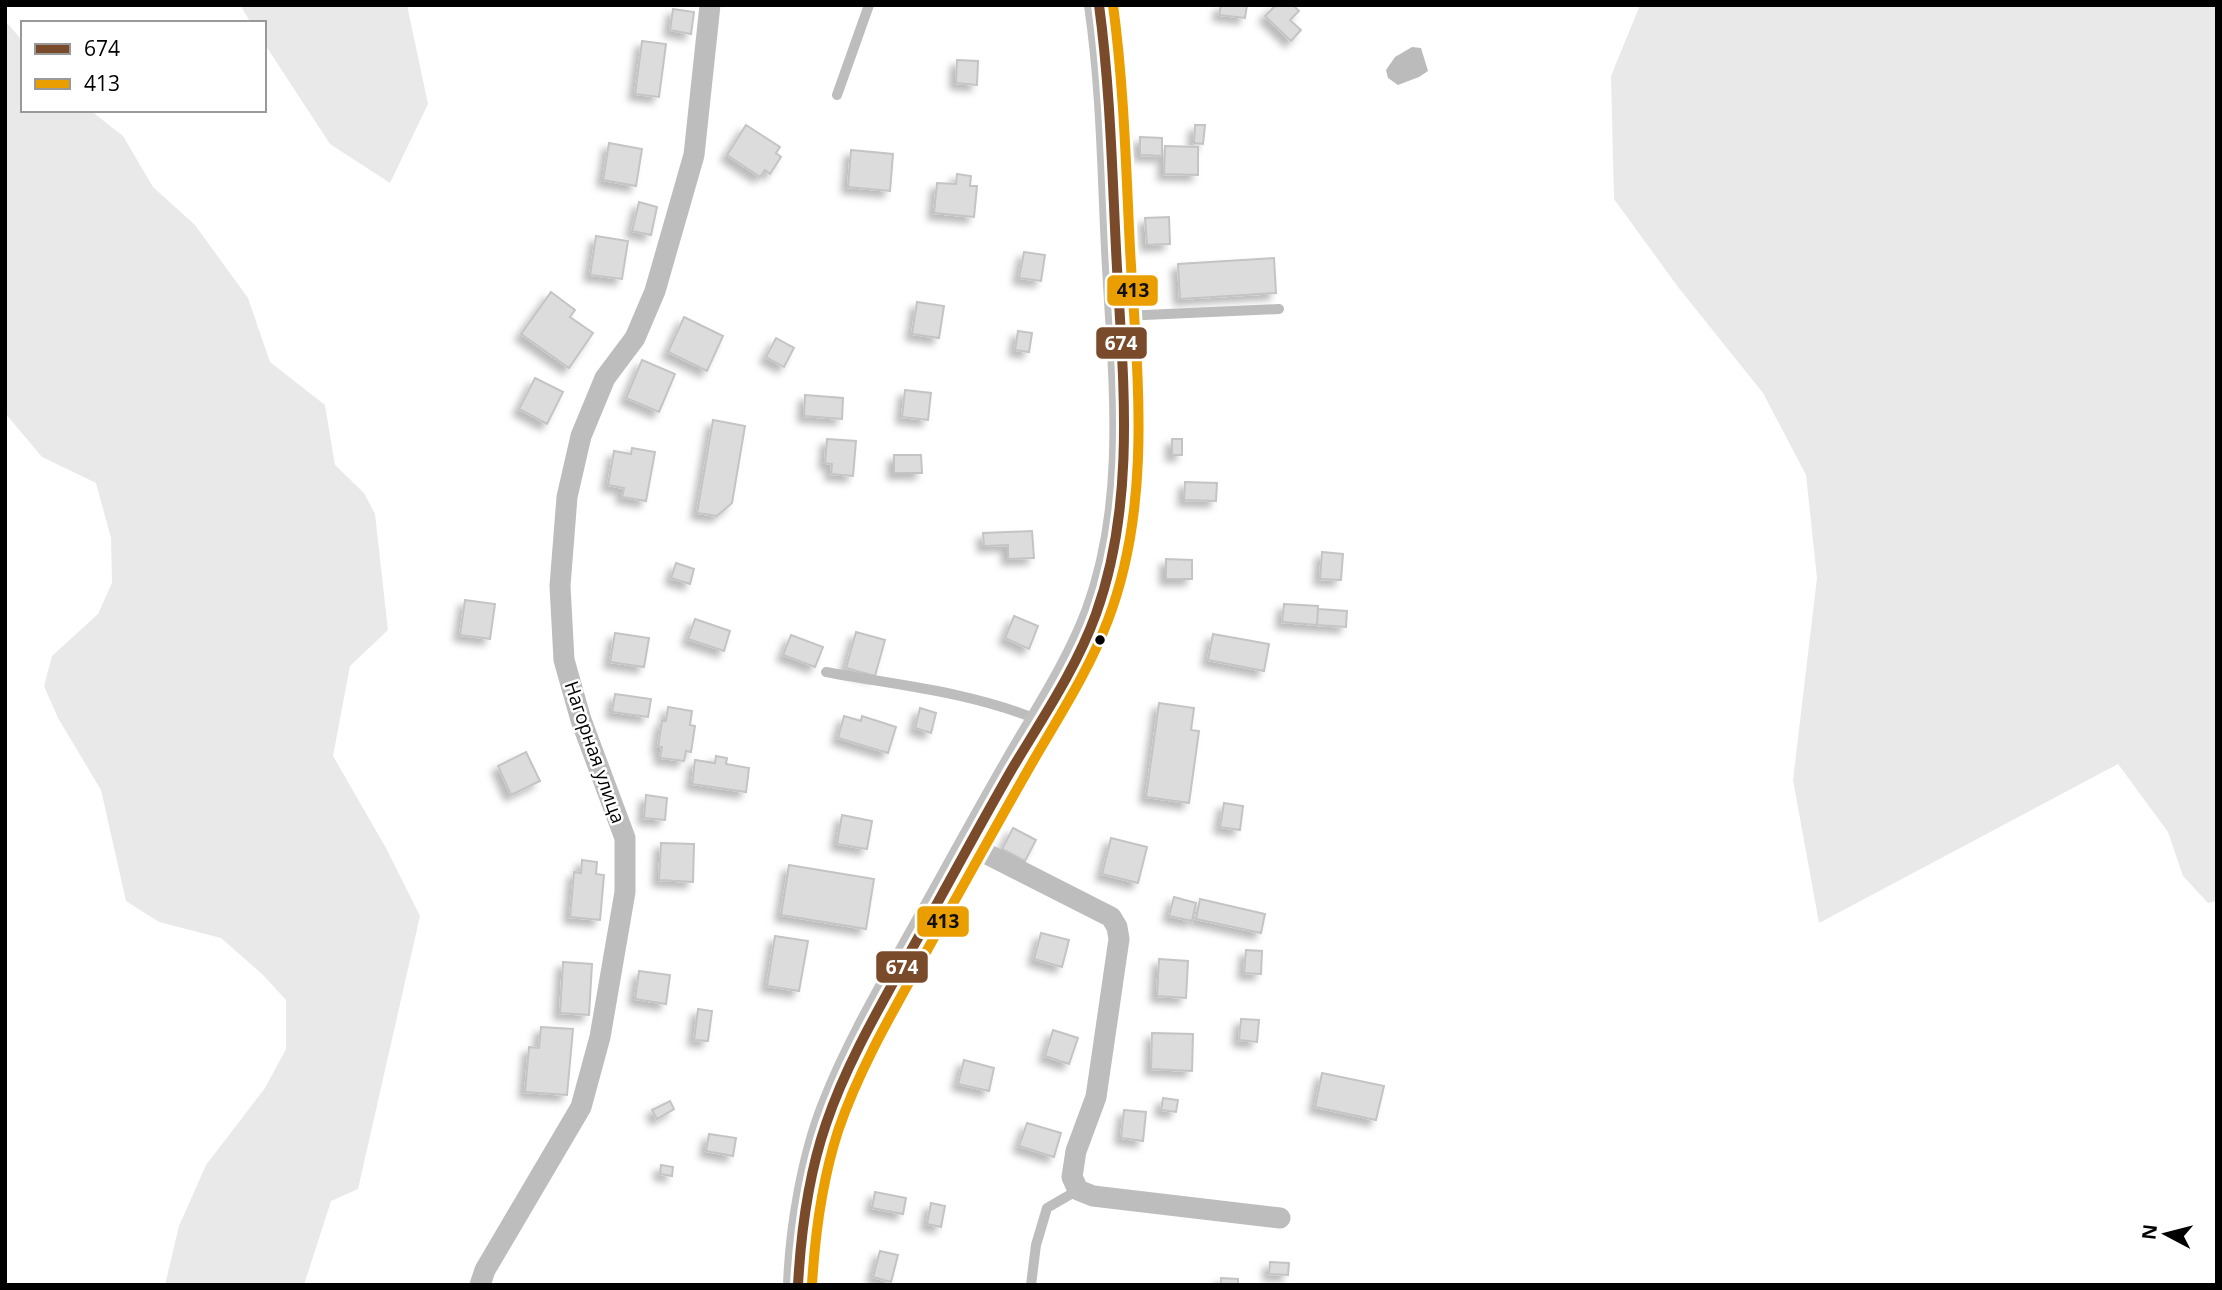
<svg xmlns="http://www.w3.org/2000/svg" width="2222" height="1290" font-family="'Open Sans',sans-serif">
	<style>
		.green { fill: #e9e9e9 }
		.water { fill: #bbb }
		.building { fill: #dcdcdc; stroke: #c4c4c4; stroke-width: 2; filter: url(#shadow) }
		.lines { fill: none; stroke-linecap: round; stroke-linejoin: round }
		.service { stroke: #bdbdbd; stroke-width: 10 }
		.minor { stroke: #bdbdbd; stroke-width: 21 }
		.secondary { stroke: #c0c0c0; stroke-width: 30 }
		.bus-1-casing { stroke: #fff; stroke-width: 16 }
		.bus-2-casing { stroke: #fff; stroke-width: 16 }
		.bus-1 { stroke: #7a4b2a; stroke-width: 10 }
		.bus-2 { stroke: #eb9e00; stroke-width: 10 }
		.bus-dot { fill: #000; stroke: #fff; stroke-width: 2.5 }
		.labels { text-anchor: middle; stroke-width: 5; stroke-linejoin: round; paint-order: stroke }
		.street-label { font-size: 19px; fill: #000; stroke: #fff }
		.line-badge { stroke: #fff; stroke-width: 2.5 }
		.badge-label { font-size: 19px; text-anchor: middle; font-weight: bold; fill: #fff }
		.pale-badge-label { font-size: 19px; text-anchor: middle; font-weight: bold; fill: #111 }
	</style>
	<defs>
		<filter id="shadow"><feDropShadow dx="-6" dy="6" stdDeviation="3.5" flood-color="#0004"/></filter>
	</defs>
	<rect width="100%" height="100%" fill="#fff"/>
	<path class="green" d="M240 5H407L428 104 390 183 330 144 264 43V23H251Z
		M1640 5H2217V901L2208 903 2183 876 2168 832 2118 764 1819 923 1793 780 1817 578 1806 475 1763 393 1678 287 1614 199 1611 76Z
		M5 21 23 41V110H90L123 136 153 187 195 225 248 298 270 362 325 405 335 465 364 493 375 514 388 630 350 666 333 756 386 848 420 916 358 1189 331 1201 304 1285H165L179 1226 206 1165 265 1088 286 1049V1000L263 975 221 938 159 922 126 901 101 790 58 718 44 686 52 656 98 614 112 583 111 538 96 483 42 457 5 413Z"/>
	<path class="water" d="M1412 47 1421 48 1428 71 1419 77 1398 85 1388 78 1386 70 1395 57Z"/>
	<path class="building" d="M1221 5H1247L1245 18 1219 15Z
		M1276 5H1293L1299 11 1290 20 1301 30 1291 41 1265 16Z
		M673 9 694 12 691 34 670 30Z
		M642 41 666 44 659 97 635 94Z
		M957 60 978 61 977 85 956 83Z
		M746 125 780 147 776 153 781 157 770 174 765 170 760 177 727 155Z
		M1195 125H1205L1203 144 1194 143Z
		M1140 137 1162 138V156L1140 155Z
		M609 143 642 149 636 186 603 180Z
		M1165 146 1198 147V175L1164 174Z
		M851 150 893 154 890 191 848 187Z
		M957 174 971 176 970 186H977L974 217 934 213 937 183 956 184Z
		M639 202 657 207 651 235 632 231Z
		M1169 217 1170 244 1147 245 1145 218Z
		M596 236 628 241 622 279 590 275Z
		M1024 252 1045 255 1041 281 1019 278Z
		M1274 258 1276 293 1180 299 1178 264Z
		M551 292 575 310 570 317 593 333 569 368 521 334Z
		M917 302 944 306 939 338 912 334Z
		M684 317 723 336 707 371 668 352Z
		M1018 331 1032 333 1029 352 1015 350Z
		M776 338 794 348 784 367 766 357Z
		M642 360 675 374 659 412 626 398Z
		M535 378 563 392 547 424 519 409Z
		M905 390 931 393 928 420 902 417Z
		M805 395 843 398 842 419 804 416Z
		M713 420 745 426 732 503 717 516 697 513Z
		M827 439 856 441 853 476 831 474 832 464 825 463Z
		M1172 439H1182V455H1172Z
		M632 448 655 452 646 501 622 497 624 488 608 485 614 451 631 454Z
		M894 455H921L922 473H894Z
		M1185 482 1217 483 1216 501 1184 500Z
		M1032 531 1034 558 1008 559V545L984 546 983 533Z
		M1322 552 1343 554 1341 580 1320 579Z
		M1166 559 1192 560V579H1166Z
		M676 563 694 569 690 584 671 578Z
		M465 600 495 604 490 639 460 635Z
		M1284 604 1318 606 1317 625 1282 622Z
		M1318 609 1347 611 1346 627 1317 625Z
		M1014 616 1038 626 1029 649 1005 638Z
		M695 619 730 631 724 651 688 639Z
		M856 632 885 640 875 676 846 668Z
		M615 633 649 638 644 667 610 662Z
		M1213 634 1269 644 1264 671 1208 660Z
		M791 635 823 647 815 667 783 655Z
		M615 694 651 699 648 717 612 712Z
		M1159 703 1194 708 1191 730 1199 731 1189 803 1146 797Z
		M668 707 692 711 690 725 695 726 691 752 686 751 684 761 660 758 662 747H658L662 721H666Z
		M920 708 936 713 931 733 915 728Z
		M844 716 861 721 862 716 896 727 888 753 838 738Z
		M526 752 540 781 511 795 498 766Z
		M716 756 727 758 726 764 749 768 746 792 692 784 695 760 715 763Z
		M646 795 667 798 665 820 644 818Z
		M1224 803 1243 806 1240 830 1220 827Z
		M842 815 872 821 867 849 837 844Z
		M1013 828 1036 840 1025 861 1002 849Z
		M1111 838 1147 847 1138 883 1102 874Z
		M661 843 694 844 693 882 659 880Z
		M582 860 597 862 596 874 604 875 600 920 570 917 574 872 581 873Z
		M789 865 874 879 866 929 781 915Z
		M1174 897 1196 903 1192 921 1169 916Z
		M1200 899 1265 914 1261 933 1196 919Z
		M1041 933 1069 940 1062 967 1034 959Z
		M775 936 808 941 799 991 767 986Z
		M1246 950 1262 951 1261 974 1244 973Z
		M1159 959 1188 961 1186 998 1157 996Z
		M563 962 592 964 589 1015 560 1013Z
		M639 971 670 975 666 1004 635 999Z
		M698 1009 712 1011 708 1041 694 1040Z
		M1241 1019 1259 1020 1257 1042 1239 1040Z
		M541 1027 573 1029 567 1095 525 1092 529 1047 539 1048Z
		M1053 1030 1078 1038 1069 1064 1045 1056Z
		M1152 1033 1193 1034 1192 1071 1151 1069Z
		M964 1060 994 1068 989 1091 958 1084Z
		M1322 1073 1384 1086 1376 1120 1315 1107Z
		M1163 1098 1178 1100 1176 1112 1161 1110Z
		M670 1101 674 1109 657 1119 652 1110Z
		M1124 1110 1146 1112 1143 1141 1121 1138Z
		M1027 1123 1061 1133 1054 1157 1019 1146Z
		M709 1134 736 1138 733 1156 706 1151Z
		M661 1165 673 1167 672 1176 660 1174Z
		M875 1192 906 1198 903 1214 872 1208Z
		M931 1203 945 1206 941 1227 927 1224Z
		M880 1251 898 1255 891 1282 873 1277Z
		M1270 1262 1289 1263 1288 1275 1269 1274Z
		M1221 1278 1238 1279V1285H1221Z"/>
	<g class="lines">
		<path class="service" d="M837 95 869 5
			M1122 316 1279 309
			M826 672C896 685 972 692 1038 720
			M1031 1285 1036 1245 1047 1208 1078 1190"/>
		<path class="minor" d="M969 845 1111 917 1117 927 1119 939 1096 1097 1076 1151 1072 1177 1078 1190 1093 1196 1280 1218
			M480 1285 485 1270 581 1107 600 1037 625 892V838L581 720 564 660 560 586 567 497 581 436 605 378 635 338 655 291 694 155 710 5"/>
		<path class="secondary" d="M798 1285C800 1229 812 1157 833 1105 857 1044 891 987 923 929 954 874 984 818 1016 763 1044 714 1076 666 1096 613 1139 497 1122 370 1116 249 1112 168 1111 86 1099 5"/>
		<defs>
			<path id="bus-1" d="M798 1285C801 1231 808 1176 826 1124 847 1062 881 1005 913 947 946 888 978 828 1012 769 1042 719 1076 669 1096 614 1138 497 1122 371 1116 249 1112 168 1110 86 1099 5"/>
			<path id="bus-2" d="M812 1285C815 1233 822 1181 838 1131 859 1069 893 1011 925 954 959 893 993 831 1028 770 1056 721 1088 673 1108 620 1153 502 1137 373 1130 249 1126 168 1124 86 1113 5"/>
		</defs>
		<use href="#bus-1" class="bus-1-casing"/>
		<use href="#bus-2" class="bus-2-casing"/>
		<use href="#bus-1" class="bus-1"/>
		<use href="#bus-2" class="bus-2"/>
	</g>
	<circle class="bus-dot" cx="1100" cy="640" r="6"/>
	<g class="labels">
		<g class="street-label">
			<text transform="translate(595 752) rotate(71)" y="7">Нагорная улица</text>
		</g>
	</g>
	<g class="line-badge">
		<rect x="1106" y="274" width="53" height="33" rx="7" fill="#eb9e00"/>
		<rect x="1095" y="326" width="53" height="34" rx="7" fill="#7a4b2a"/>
		<rect x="916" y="905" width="54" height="33" rx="7" fill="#eb9e00"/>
		<rect x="875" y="950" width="54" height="34" rx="7" fill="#7a4b2a"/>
	</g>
	<g class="badge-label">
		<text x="1121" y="350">674</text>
		<text x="902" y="974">674</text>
	</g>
	<g class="pale-badge-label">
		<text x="1133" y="297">413</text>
		<text x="943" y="928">413</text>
	</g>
	<rect width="2222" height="1290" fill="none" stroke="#000000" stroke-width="14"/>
	<rect x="21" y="21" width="245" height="91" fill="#ffffff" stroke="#999999" stroke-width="2"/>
	<rect x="35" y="44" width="35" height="10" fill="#7a4b2a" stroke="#999999" stroke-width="2"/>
	<text x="84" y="56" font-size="21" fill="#000000">674</text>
	<rect x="35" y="79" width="35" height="10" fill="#eb9e00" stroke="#999999" stroke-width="2"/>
	<text x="84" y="91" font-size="21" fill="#000000">413</text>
	<g transform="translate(2166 1234) rotate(277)" stroke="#ffffff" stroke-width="5" paint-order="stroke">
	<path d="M0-5L12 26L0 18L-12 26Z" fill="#000000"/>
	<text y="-10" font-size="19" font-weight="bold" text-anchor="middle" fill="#000000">N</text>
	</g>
</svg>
